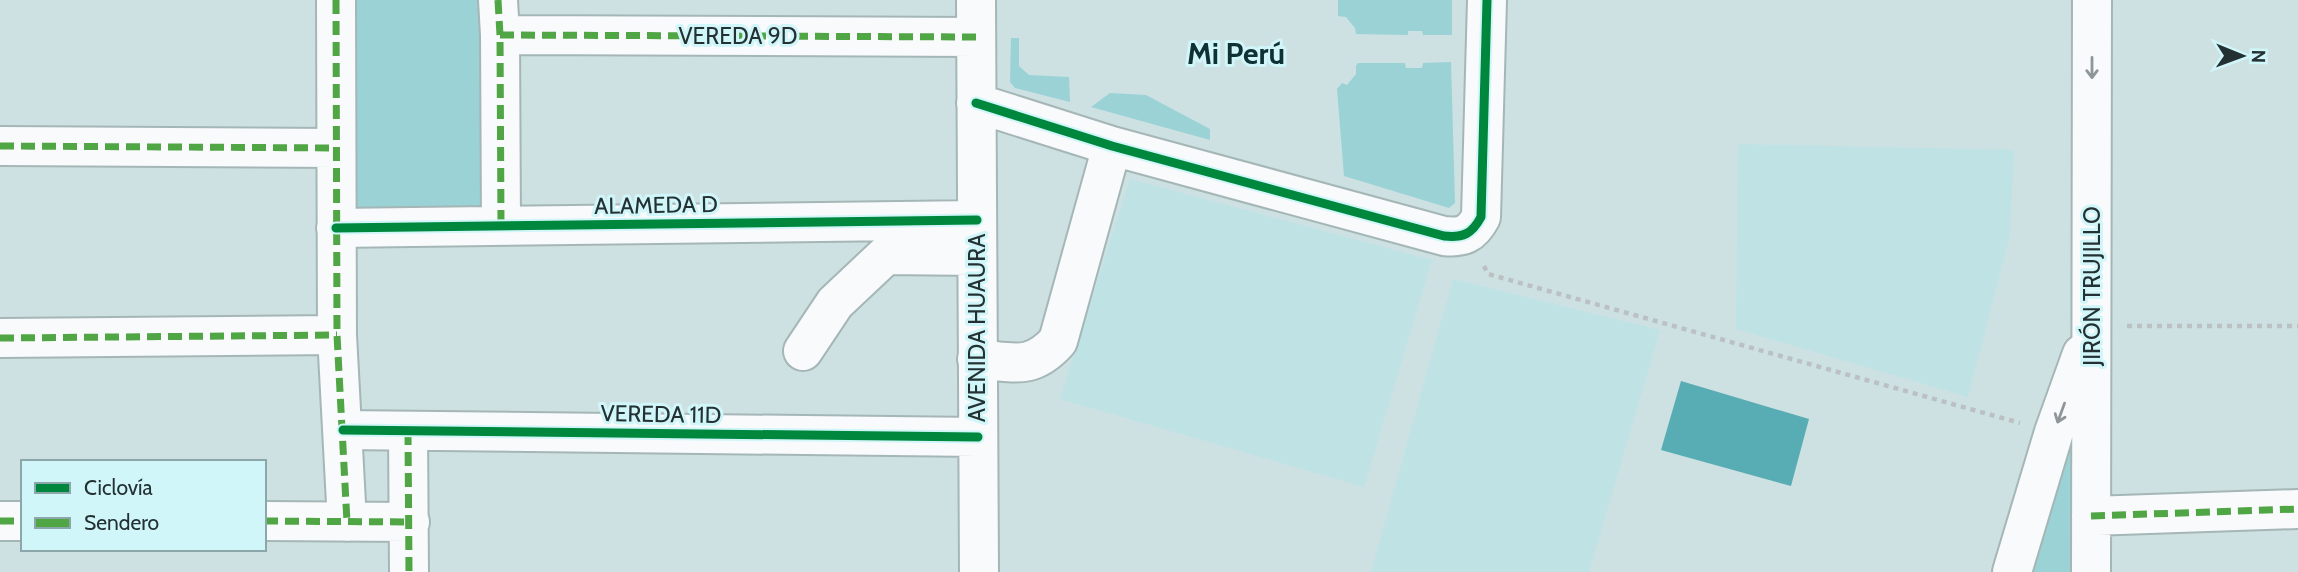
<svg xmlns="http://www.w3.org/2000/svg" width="2298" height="572" font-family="Cabin,sans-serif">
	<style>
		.built { fill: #bfe2e5 }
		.green { fill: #9ad2d6 }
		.water { fill: #58acb3 }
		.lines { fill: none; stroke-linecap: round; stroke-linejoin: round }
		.minor-casing { stroke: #a5b6b7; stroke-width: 42 }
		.path { stroke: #bbc1c3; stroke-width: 4.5; stroke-dasharray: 5 5; stroke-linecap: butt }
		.minor { stroke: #f8fafb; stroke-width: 38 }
		.quiet { stroke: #50a544; stroke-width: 7; stroke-dasharray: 14 7; stroke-linecap: butt }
		.cycleway-casing { stroke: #d1f6f9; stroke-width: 13 }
		.cycleway { stroke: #00873e; stroke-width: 9 }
		.oneway { stroke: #8e9697 }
		.labels { text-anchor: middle; stroke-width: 6; stroke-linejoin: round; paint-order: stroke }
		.street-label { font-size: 23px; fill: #233133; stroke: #d1f6f9 }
		.district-label { font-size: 30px; font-weight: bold; fill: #103134; stroke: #d1f6f9 }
	</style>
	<rect width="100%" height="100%" fill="#cde1e3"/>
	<path class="built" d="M1738 144 2014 150 2010 235 1968 397 1736 329Z
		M1130 179 1432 260 1364 487 1060 399Z
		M1453 279 1660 330 1589 572H1371Z"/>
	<path class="green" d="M347 0H488L487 218 344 221Z
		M1338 0H1452V35H1423L1422 31H1408V35L1356 34 1355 28 1346 17 1338 16Z
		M1011 38H1019V66L1029 75 1069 77 1070 102 1015 88 1010 82Z
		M1451 62 1455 203 1449 208 1344 176 1337 89 1342 83 1347 85 1356 74V66L1358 63H1405L1406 68H1422L1423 63Z
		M1110 93 1146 95 1210 129V140L1091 107Z
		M2079 434 2084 572H2030L2066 444Z"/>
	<path class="water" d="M1681 381 1809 419 1791 486 1661 450Z"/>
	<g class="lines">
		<defs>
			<path id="minor" d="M336 0 337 335 347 522
				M498 0 500 35 501 226
				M976 0 979 572
				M500 35 976 37
				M976 103 1112 146 1444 236C1463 238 1472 234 1481 217L1487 0
				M0 146 336 148
				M336 228 977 220
				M0 338 337 335
				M803 351 835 303 886 255 977 256
				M977 359C1014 362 1031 371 1058 341L1112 146
				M343 430 978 437
				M408 431 409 572
				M2091 516 2298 509
				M0 521H23
				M264 521 410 522
				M2012 572 2054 432 2082 354
				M2091 572 2092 0"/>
		</defs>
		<use href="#minor" class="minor-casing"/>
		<path class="path" d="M1484 266 1488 274 2020 423
			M2127 326H2298"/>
		<use href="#minor" class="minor"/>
		<path class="quiet" d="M336 0 337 335 347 522
			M498 0 500 35 501 226
			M500 35 976 37
			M0 146 336 148
			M0 338 337 335
			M408 431 409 572
			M2091 516 2298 509
			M0 521H23
			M264 521 410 522"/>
		<defs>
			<path id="cycleway" d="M976 103 1112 146 1444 236C1463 238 1472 234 1481 217L1487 0
				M336 228 977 220
				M343 430 978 437"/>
		</defs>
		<use href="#cycleway" class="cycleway-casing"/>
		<use href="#cycleway" class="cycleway"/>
	</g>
	<defs><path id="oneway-shaft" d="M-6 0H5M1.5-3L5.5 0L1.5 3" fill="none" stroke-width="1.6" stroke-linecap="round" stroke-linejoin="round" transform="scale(1.75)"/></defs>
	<g class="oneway">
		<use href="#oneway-shaft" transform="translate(2092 68) rotate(90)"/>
		<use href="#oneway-shaft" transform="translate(2061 413) rotate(110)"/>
	</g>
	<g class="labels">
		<g class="street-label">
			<text x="738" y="44">VEREDA 9D</text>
			<text transform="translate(656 205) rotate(-1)" y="8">ALAMEDA D</text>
			<text transform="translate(2092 286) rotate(-90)" y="8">JIRÓN TRUJILLO</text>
			<text transform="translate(977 328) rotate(-90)" y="8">AVENIDA HUAURA</text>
			<text transform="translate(661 414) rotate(1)" y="8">VEREDA 11D</text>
		</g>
		<g class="district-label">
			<text x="1236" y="64">Mi Perú</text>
		</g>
	</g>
	<rect x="21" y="460" width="245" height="91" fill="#d1f6f9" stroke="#8ba7aa" stroke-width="2"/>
	<rect x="35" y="483" width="35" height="10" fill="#00873e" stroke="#8ba7aa" stroke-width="2"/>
	<text x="84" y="495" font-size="21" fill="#233133">Ciclovía</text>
	<rect x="35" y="518" width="35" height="10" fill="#50a544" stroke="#8ba7aa" stroke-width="2"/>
	<text x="84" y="530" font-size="21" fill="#233133">Sendero</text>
	<g transform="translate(2242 56) rotate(91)" stroke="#d1f6f9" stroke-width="5" paint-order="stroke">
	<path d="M0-5L12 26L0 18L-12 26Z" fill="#233133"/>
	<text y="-10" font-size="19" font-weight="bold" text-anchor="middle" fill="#233133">N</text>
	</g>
</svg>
